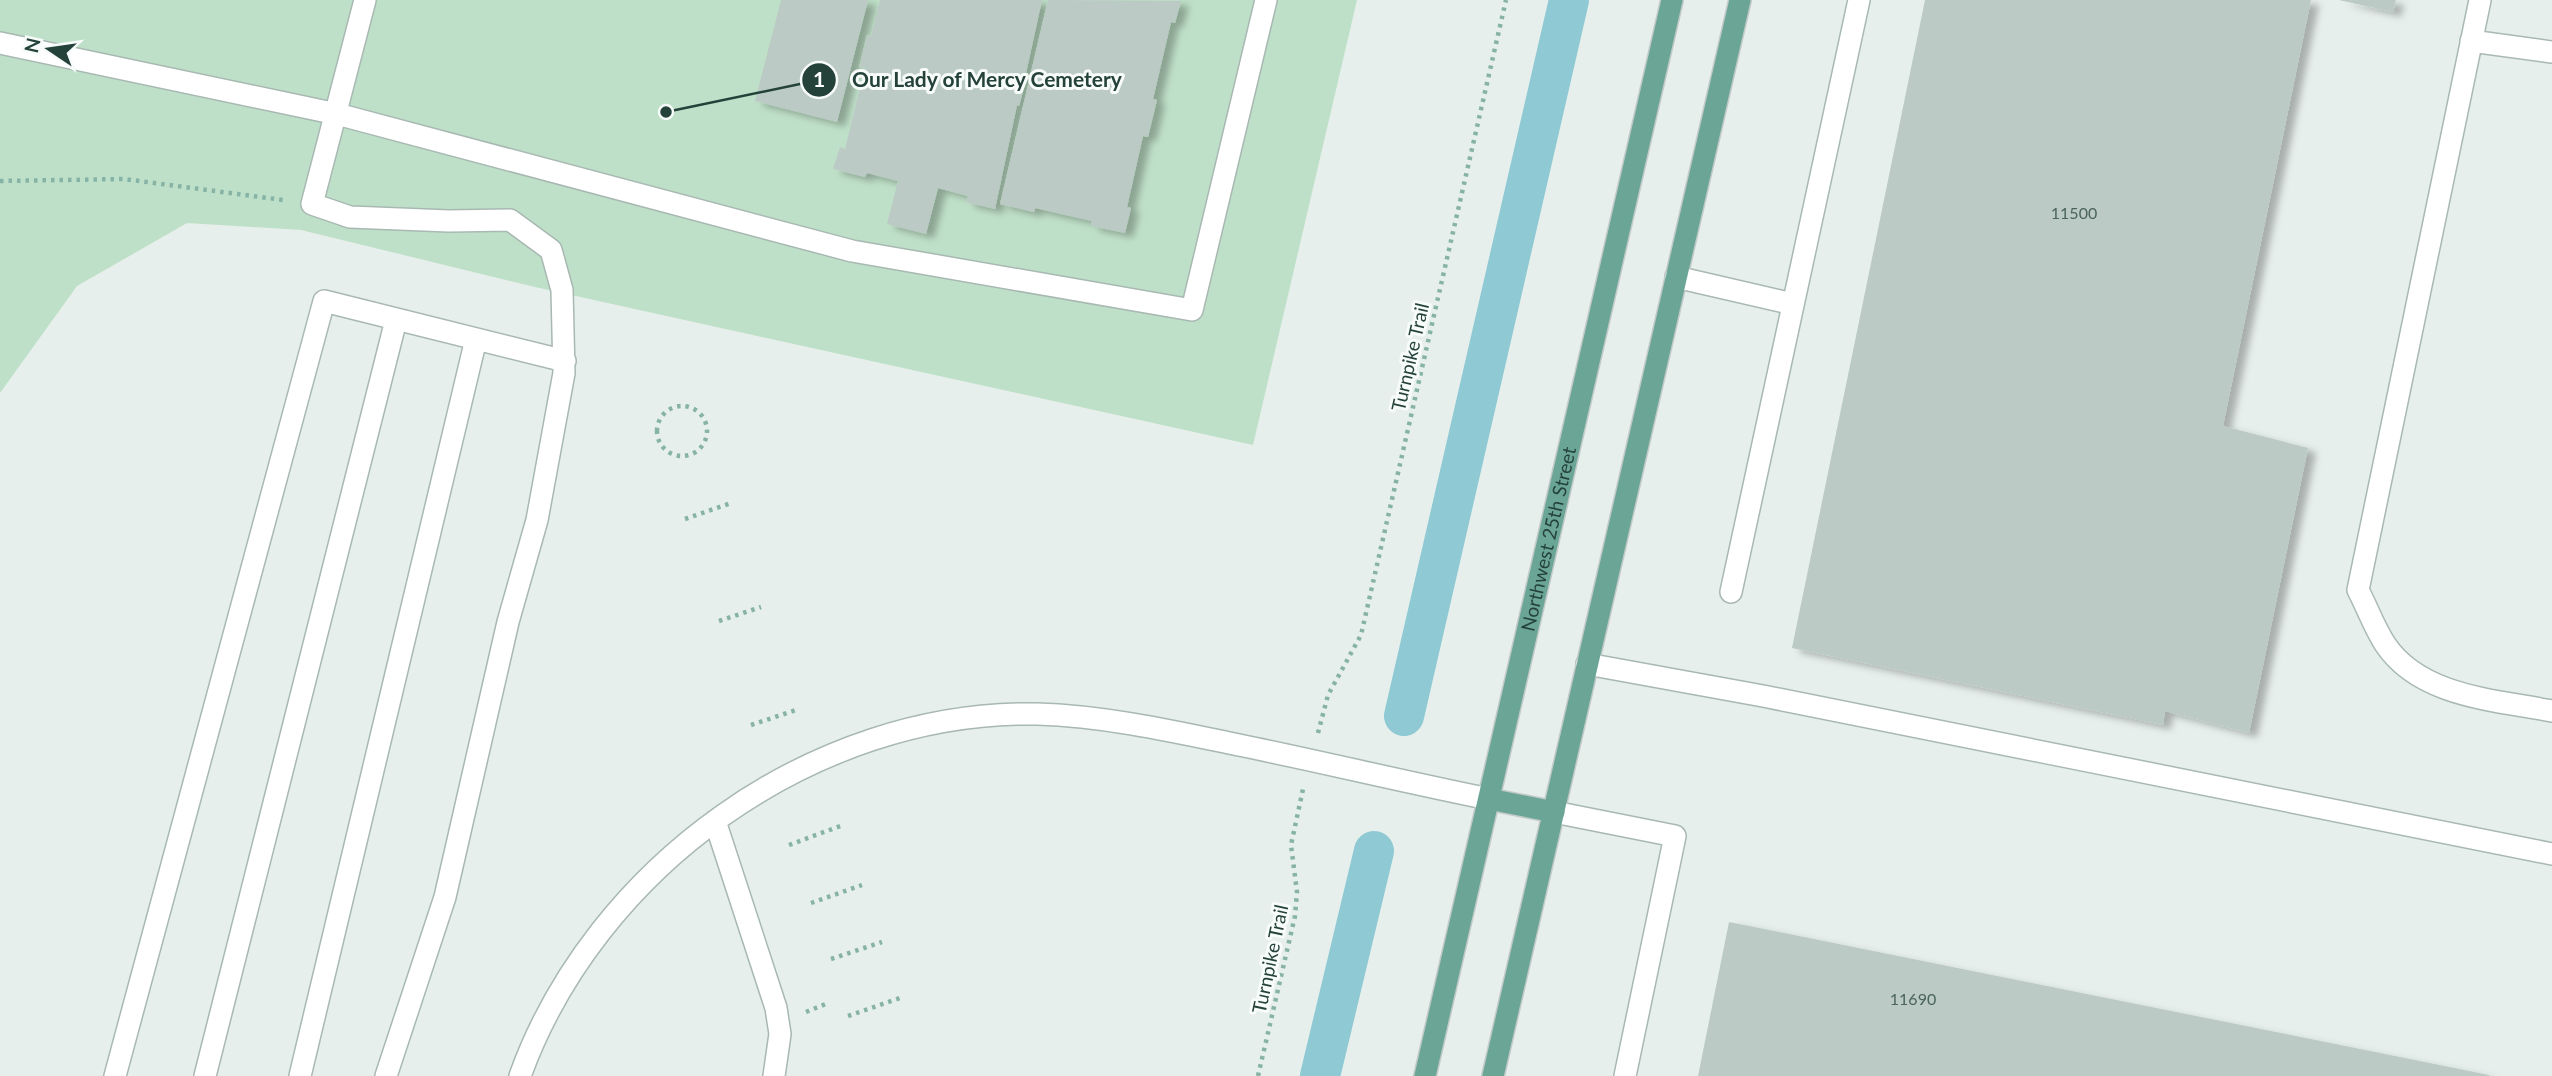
<svg xmlns="http://www.w3.org/2000/svg" width="2552" height="1076" font-family="Lato,sans-serif">
	<style>
		.green { fill: #bfe0c8 }
		.lines { fill: none; stroke-linecap: round; stroke-linejoin: round }
		.canal { stroke: #8ec9d4; stroke-width: 40 }
		.building { fill: #bbcac4; filter: url(#shadow) }
		.minor-casing { stroke: #a8b8b2; stroke-width: 24 }
		.major-casing { stroke: #c2cac8; stroke-width: 24 }
		.path { stroke: #86b3a5; stroke-width: 4.5; stroke-dasharray: 3.5 5; stroke-linecap: butt }
		.minor { stroke: #fff; stroke-width: 21 }
		.major { stroke: #6aa596; stroke-width: 21 }
		.labels { text-anchor: middle; stroke-width: 6; stroke-linejoin: round; paint-order: stroke }
		.number-label { font-size: 16px; fill: #4a645c }
		.street-label { font-size: 19px; fill: #24423a; stroke: #f7fbf9 }
		.leader { fill: none; stroke: #24423a; stroke-width: 2.5 }
		.callout-dot { fill: #24423a; stroke: #f7fbf9; stroke-width: 2.5 }
		.mark-label { font-size: 21px; text-anchor: middle; font-weight: bold; fill: #fff }
		.callout-label { font-size: 21px; text-anchor: middle; font-weight: bold; fill: #24423a; stroke: #f7fbf9; stroke-width: 6; stroke-linejoin: round; paint-order: stroke }
	</style>
	<defs>
		<filter id="shadow"><feDropShadow dx="8" dy="4.5" stdDeviation="3.5" flood-color="#0004"/></filter>
	</defs>
	<rect width="100%" height="100%" fill="#e6efeb"/>
	<path class="green" d="M0 0H1357L1253 445 535 287 301 230 187 223 77 286 0 393Z"/>
	<g class="lines">
		<path class="canal" d="M1404 716 1569 0
			M1320 1076 1374 851"/>
	</g>
	<path class="building" d="M781 0H868L837 122 755 101Z
		M880 0H1042L1026 73H1028L1019 106 1017 105 995 209 966 202 968 196 938 188 926 234 887 224 898 181 867 173 865 177 833 169 840 147 845 149 865 67 859 68 867 35 871 36Z
		M1048 0 1181 1 1175 23 1171 22 1153 99 1157 100 1148 137 1143 136 1127 207 1131 208 1125 233 1091 226 1092 221 1035 208 1034 212 1000 204Z
		M1925 0H2311L2223 426 2308 448 2249 733 2165 711 2163 725 1792 648Z
		M2339 0H2396L2393 12Z
		M1729 922 2489 1075V1076H1698Z"/>
	<g class="lines">
		<defs>
			<path id="minor" d="M365 0 312 204 350 217 449 221 510 220 551 250 562 290 564 373 537 520 508 622 445 897 386 1076
				M2480 0 2358 590C2367 607 2374 627 2385 644 2420 697 2496 700 2552 711
				M2471 41 2552 52
				M0 43 337 114 852 251 1192 310 1266 0
				M1676 277 1793 304
				M1731 592 1859 0
				M1587 664 1763 696 2552 854
				M1554 812 1675 836 1625 1076
				M715 821 776 1008 780 1034 774 1076
				M115 1076 324 301 565 361
				M205 1076 396 320
				M300 1076 476 339
				M520 1076C595 868 813 710 1037 714 1105 716 1172 731 1239 745 1322 762 1405 782 1489 799"/>
			<g id="major">
				<path d="M1489 799 1554 812"/>
				<path id="s1" d="M1425 1076 1672 0"/>
				<path d="M1493 1076 1740 0"/>
			</g>
		</defs>
		<use href="#minor" class="minor-casing"/>
		<use href="#major" class="major-casing"/>
		<path class="path" d="M0 181 124 179 283 200
			M657 431a25 25 0 1 1 50 0a25 25 0 1 1-50 0Z
			M685 519 731 503
			M719 621 761 607
			M751 725 799 709
			M1318 733 1328 695 1361 635 1506 0
			M789 845 843 825
			M811 903 862 885
			M831 959 882 942
			M806 1012 828 1003
			M848 1016 900 998
			M1258 1076 1295 916 1297 892 1291 845 1303 789"/>
		<use href="#minor" class="minor"/>
		<use href="#major" class="major"/>
	</g>
	<g class="labels">
		<g class="number-label">
			<text x="2074" y="219">11500</text>
			<text x="1913" y="1005">11690</text>
		</g>
		<g class="street-label">
			<text transform="translate(1410 357) rotate(-77)" y="7">Turnpike Trail</text>
			<text dy="7" stroke="none"><textPath href="#s1" startOffset="551">Northwest 25th Street</textPath></text>
			<text transform="translate(1270 959) rotate(-78)" y="7">Turnpike Trail</text>
		</g>
	</g>
	<path class="leader" d="M666 112L819 80"/>
	<g class="callout-dot">
		<circle cx="666" cy="112" r="7"/>
		<circle cx="819" cy="80" r="18"/>
	</g>
	<g class="mark-label">
		<text x="819" y="87">1</text>
	</g>
	<g class="callout-label">
		<text x="987" y="87">Our Lady of Mercy Cemetery</text>
	</g>
	<g transform="translate(49 49) rotate(283)" stroke="#f7fbf9" stroke-width="5" paint-order="stroke">
	<path d="M0-5L12 26L0 18L-12 26Z" fill="#24423a"/>
	<text y="-10" font-size="19" font-weight="bold" text-anchor="middle" fill="#24423a">N</text>
	</g>
</svg>
